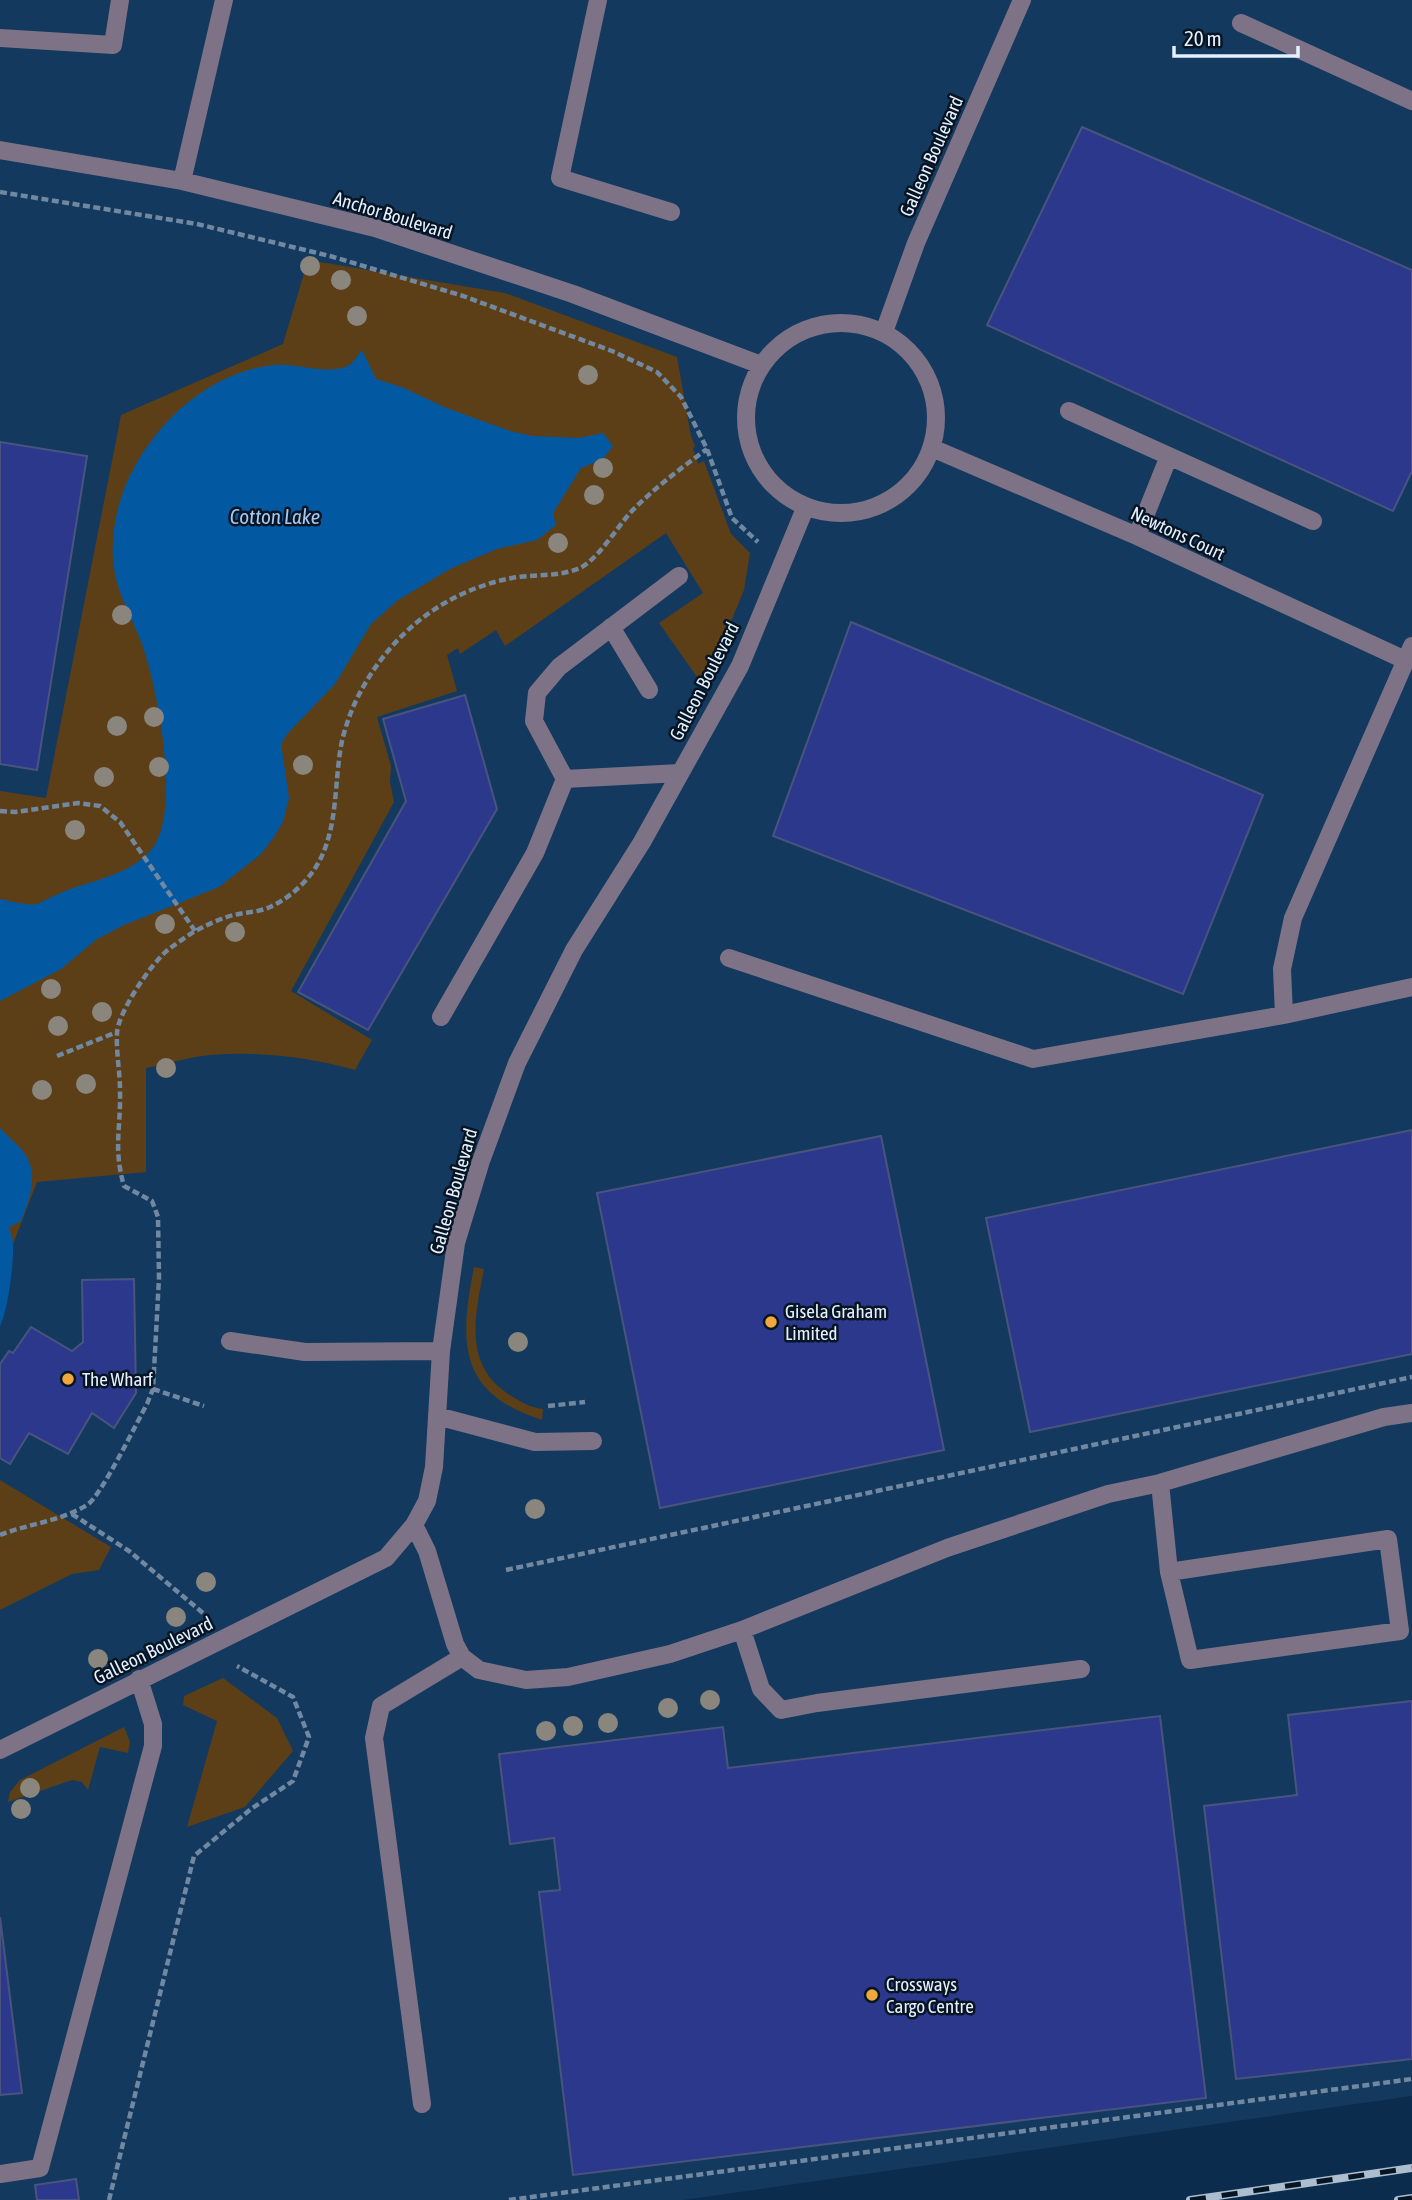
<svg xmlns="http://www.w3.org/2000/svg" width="1412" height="2200" font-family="'Asap Condensed',sans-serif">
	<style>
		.built { fill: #13395f }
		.green { fill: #5c3f16 }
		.water { fill: #0259a2 }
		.building { fill: #2c388b; stroke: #49547e; stroke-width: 2 }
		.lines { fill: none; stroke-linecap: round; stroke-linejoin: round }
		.path { stroke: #7188a0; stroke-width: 4.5; stroke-dasharray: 7 3.5; stroke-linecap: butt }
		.minor { stroke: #7e7386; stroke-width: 18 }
		.rail-casing { stroke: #abbdcf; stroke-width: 8 }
		.rail { stroke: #071423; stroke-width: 5; stroke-dasharray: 16; stroke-linecap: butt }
		.tree { fill: #8a867e }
		.poi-dot { fill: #efa73e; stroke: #071423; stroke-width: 2.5 }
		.labels { text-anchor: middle; stroke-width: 5; stroke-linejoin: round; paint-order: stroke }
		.street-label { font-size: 19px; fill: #e4f0fd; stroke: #071423 }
		.poi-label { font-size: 19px; fill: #e4f0fd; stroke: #071423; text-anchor: start }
		.water-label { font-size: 21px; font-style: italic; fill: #a6c8f0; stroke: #071423 }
	</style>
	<rect width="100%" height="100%" fill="#0b2c4d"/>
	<path class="built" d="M0 0H1412V2096L684 2200H0Z"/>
	<path class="green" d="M308 260 505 293 677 357 691 436 695 446 693 449 698 464 704 461 731 534 750 553 744 590 704 687 659 623 703 593 666 533 505 646 496 630 460 654 458 648 447 655 457 691 377 717 391 766 390 782 394 802 291 991 372 1040 355 1070C308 1057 259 1051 210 1055 189 1057 167 1064 146 1068V1172L37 1182 0 1278V791L46 798 121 415 283 344Z
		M474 1267 484 1269C476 1312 463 1360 504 1391 517 1400 528 1407 543 1409L542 1420C458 1393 459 1343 474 1267Z
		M0 1480 111 1547 99 1570 72 1574 0 1610Z
		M223 1678 277 1718 293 1751 245 1807 187 1827 217 1721 183 1705 184 1696Z
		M124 1727 130 1742 128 1753 100 1747 88 1790 82 1782 72 1780 8 1802 10 1792 20 1780Z"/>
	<path class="water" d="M362 350 376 379 404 388 444 407 510 431 532 436 579 438 603 433 613 446 603 459 581 468 553 513 556 525 537 540 497 549 450 569 398 600 371 624 335 684 288 733 281 744 289 798 283 822 274 837 261 854 219 887 124 925 97 939 61 969 0 1001V899C10 901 27 906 37 904 43 902 50 897 56 895 69 889 82 885 96 881 118 873 140 866 154 846 181 807 157 682 140 639 129 612 115 589 113 559 111 528 119 495 134 468 162 416 214 371 274 365 297 363 326 375 348 366 353 363 358 355 362 350Z
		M0 1128C8 1137 21 1147 27 1157 38 1178 29 1201 21 1221L9 1227C10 1232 13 1238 13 1243 14 1262 8 1311 0 1326Z"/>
	<path class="building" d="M1082 127 1412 270V471L1393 511 987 325Z
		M0 442 87 456 37 770 0 764Z
		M851 622 1263 795 1183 994 773 836Z
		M465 695 497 809 368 1030 298 992 406 801 383 719Z
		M1412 1130V1354L1030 1432 986 1218Z
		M881 1136 944 1450 660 1508 597 1193Z
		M134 1279 136 1393 114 1428 92 1413 68 1454 29 1433 10 1464 0 1458V1364L9 1351 13 1353 31 1327 72 1351 83 1342 82 1280Z
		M1412 1701V2059L1236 2079 1204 1806 1297 1795 1288 1715Z
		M1160 1716 1206 2098 573 2175 539 1892 560 1890 554 1838 510 1844 499 1754 723 1727 728 1768Z
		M0 1917 22 2093 0 2095Z
		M76 2179 79 2200H37L35 2185Z"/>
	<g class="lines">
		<path class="path" d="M0 192 197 224 330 256 463 296 612 351 657 372 681 397 707 449 732 518 758 542
			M0 811 15 812 78 803 100 806 120 822 195 931
			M57 1056 117 1032
			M153 1389 204 1406
			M548 1406 585 1402
			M72 1514 129 1551 204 1614
			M0 1535C28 1524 61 1521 87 1505 100 1498 137 1422 147 1404L153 1389 159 1278 158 1217 152 1201 124 1186C113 1148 121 1128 120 1091 120 1072 116 1052 117 1033 118 1012 152 962 169 949 180 941 192 932 205 926 214 922 224 917 234 915 246 912 260 912 270 907 286 900 301 887 311 874 340 836 333 784 342 741 347 720 355 700 366 682 398 628 449 590 512 578 534 574 559 577 580 568 598 559 616 529 630 513 653 489 680 469 707 449
			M506 1570 1412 1377
			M109 2200 194 1856 251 1809 293 1781 309 1737 293 1697 237 1666
			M509 2200 1412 2079"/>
		<path class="minor" d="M598 0 560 178 671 212
			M1241 23 1412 101
			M0 38 113 45 120 0
			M0 150 182 181 375 228 573 294 761 365
			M182 181 224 0
			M746 418a95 95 0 1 1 190 0a95 95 0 1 1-190 0Z
			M884 332 916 243 1022 0
			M1069 411 1313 521
			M932 448 1137 536 1405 660
			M1137 536 1169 456
			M611 627 649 690
			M565 779 534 721 537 693 559 667 679 576
			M565 779 680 773
			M729 958 1033 1059 1284 1015 1412 987
			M1284 1015 1282 969 1293 918 1412 646
			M441 1017 535 853 565 779
			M230 1341 305 1352 441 1351
			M437 1416 535 1442 593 1441
			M1160 1483 1169 1572 1190 1660 1400 1631 1388 1539 1169 1572
			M414 1525 427 1551 455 1644 462 1657 479 1670 526 1680 568 1677 670 1654 742 1630 947 1548 1108 1494 1160 1483 1384 1417 1412 1413
			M742 1630 761 1689 781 1710 817 1703 1081 1669
			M0 1750 386 1558 414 1525 427 1501 434 1467 441 1351 456 1243 481 1161 517 1063 574 950 642 842 740 666 806 506
			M422 2104 374 1738 381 1706 462 1657
			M0 2174 40 2168 153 1746V1724L139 1679"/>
		<defs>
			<path id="rail" d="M1190 2200 1412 2168
				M1398 2200 1412 2198"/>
		</defs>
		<use href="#rail" class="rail-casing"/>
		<use href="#rail" class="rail"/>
	</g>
	<g class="tree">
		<circle cx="310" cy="266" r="10"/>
		<circle cx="341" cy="280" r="10"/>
		<circle cx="357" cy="316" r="10"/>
		<circle cx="588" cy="375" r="10"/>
		<circle cx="603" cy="468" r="10"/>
		<circle cx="594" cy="495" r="10"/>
		<circle cx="558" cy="543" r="10"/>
		<circle cx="122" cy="615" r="10"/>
		<circle cx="154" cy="717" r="10"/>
		<circle cx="117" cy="726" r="10"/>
		<circle cx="303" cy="765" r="10"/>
		<circle cx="159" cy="767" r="10"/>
		<circle cx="104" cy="777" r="10"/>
		<circle cx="75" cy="830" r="10"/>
		<circle cx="165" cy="924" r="10"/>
		<circle cx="235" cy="932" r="10"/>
		<circle cx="51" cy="989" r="10"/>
		<circle cx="102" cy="1012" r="10"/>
		<circle cx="58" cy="1026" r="10"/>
		<circle cx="166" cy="1068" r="10"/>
		<circle cx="86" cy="1084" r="10"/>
		<circle cx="42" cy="1090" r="10"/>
		<circle cx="518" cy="1342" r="10"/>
		<circle cx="535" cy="1509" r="10"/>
		<circle cx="206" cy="1582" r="10"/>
		<circle cx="176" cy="1617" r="10"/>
		<circle cx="98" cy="1659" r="10"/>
		<circle cx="710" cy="1700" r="10"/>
		<circle cx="668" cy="1708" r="10"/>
		<circle cx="608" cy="1723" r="10"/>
		<circle cx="573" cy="1726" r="10"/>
		<circle cx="546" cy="1731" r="10"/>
		<circle cx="30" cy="1788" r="10"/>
		<circle cx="21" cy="1809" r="10"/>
	</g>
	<g class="poi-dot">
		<circle cx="771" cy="1322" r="7"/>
		<circle cx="68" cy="1379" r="7"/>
		<circle cx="872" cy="1995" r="7"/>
	</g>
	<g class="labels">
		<g class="street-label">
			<text transform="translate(931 156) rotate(-66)" y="7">Galleon Boulevard</text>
			<text transform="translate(393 215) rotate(17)" y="7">Anchor Boulevard</text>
			<text transform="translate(1178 533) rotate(25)" y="7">Newtons Court</text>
			<text transform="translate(704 681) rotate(-63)" y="7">Galleon Boulevard</text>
			<text transform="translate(453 1191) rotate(-74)" y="7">Galleon Boulevard</text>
			<text transform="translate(153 1650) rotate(-26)" y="7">Galleon Boulevard</text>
		</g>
		<g class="poi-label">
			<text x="785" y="1318">Gisela Graham<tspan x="785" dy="22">Limited</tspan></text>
			<text x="82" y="1386">The Wharf</text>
			<text x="886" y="1991">Crossways<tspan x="886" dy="22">Cargo Centre</tspan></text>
		</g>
		<g class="water-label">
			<text x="275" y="524">Cotton Lake</text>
		</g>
	</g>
	<path d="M1174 46v10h124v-10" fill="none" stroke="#e4f0fd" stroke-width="3.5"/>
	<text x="1184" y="46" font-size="21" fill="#e4f0fd" stroke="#071423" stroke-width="5" paint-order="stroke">20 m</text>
</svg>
